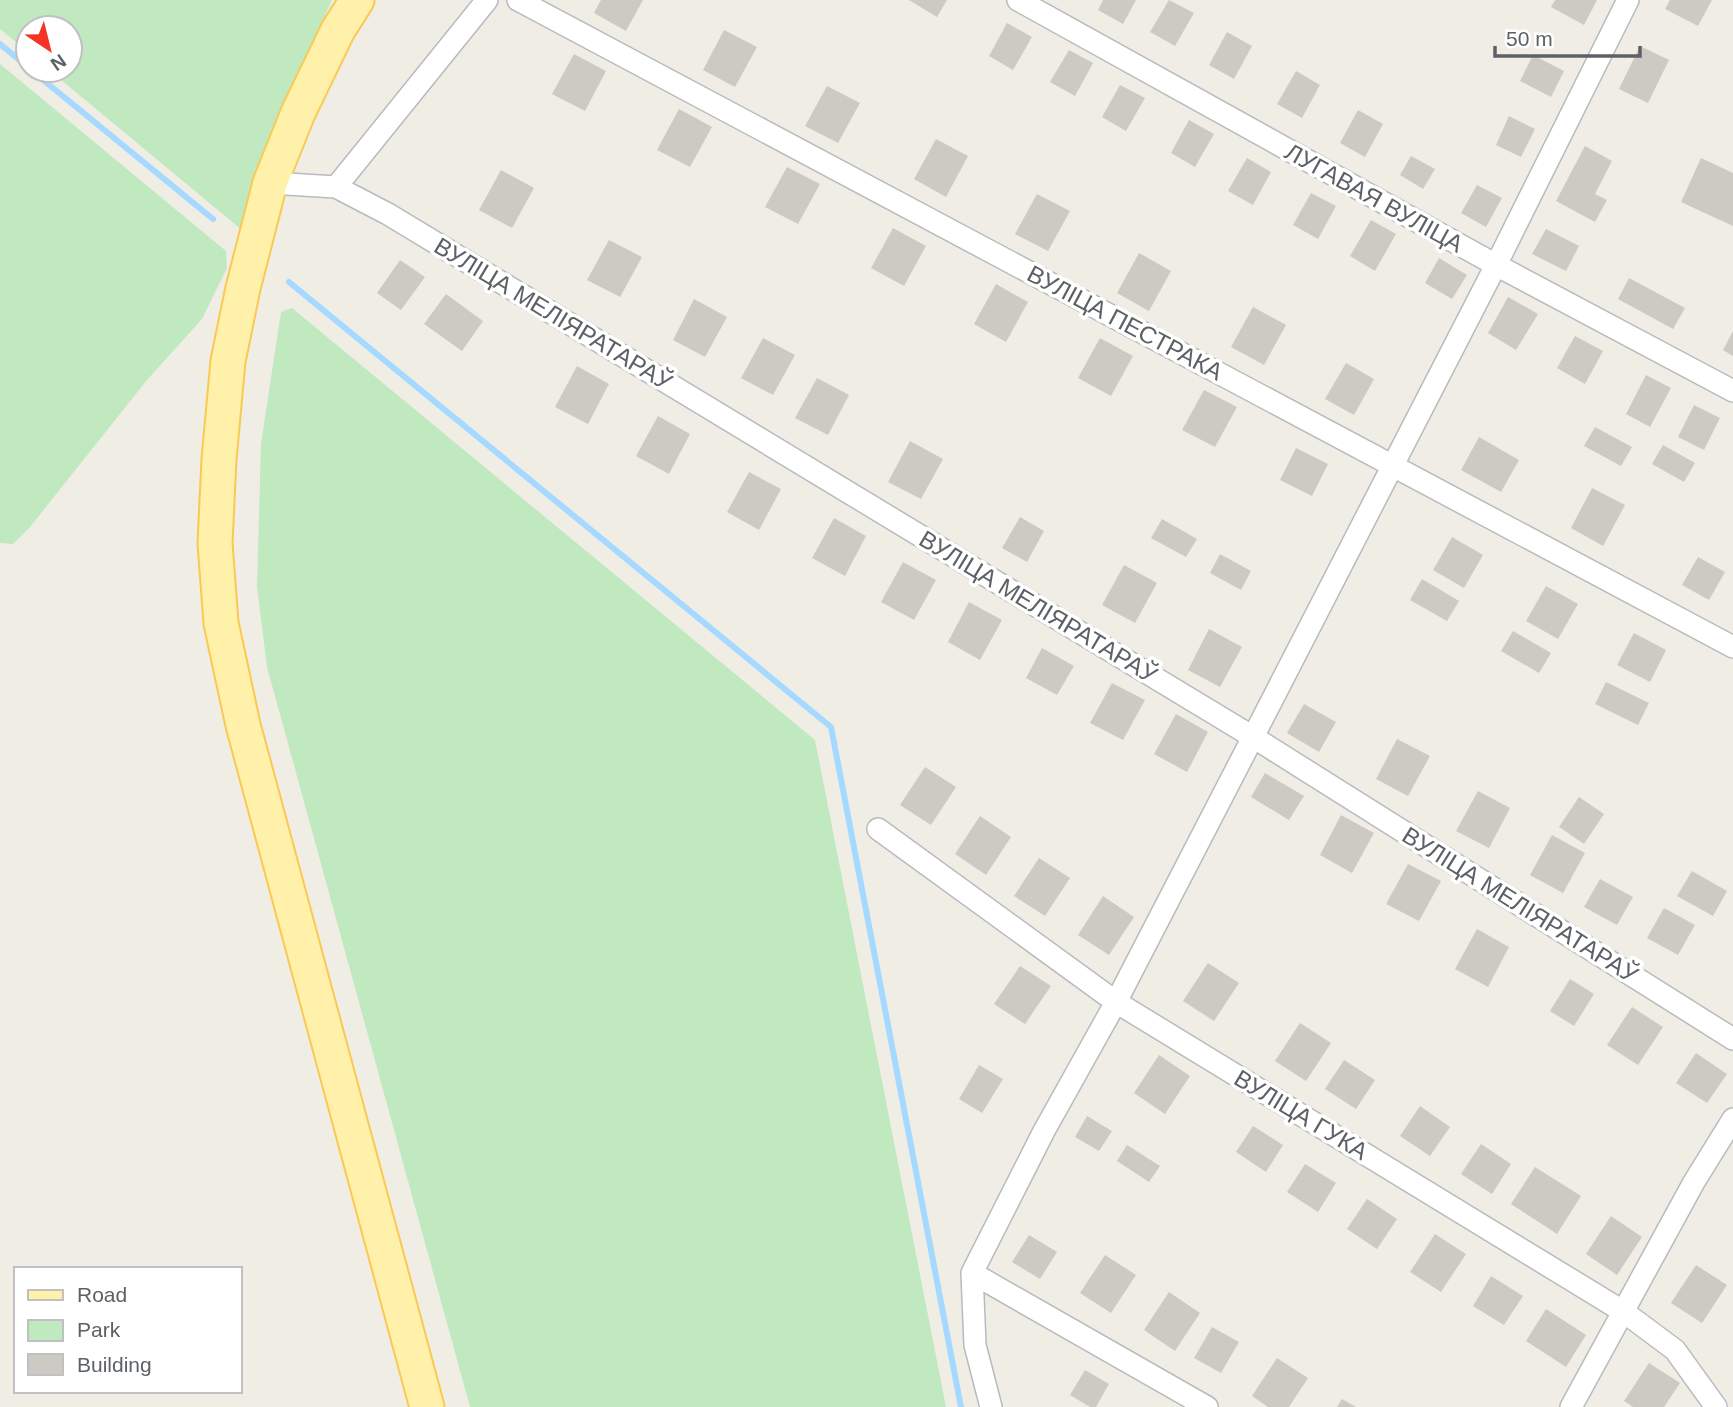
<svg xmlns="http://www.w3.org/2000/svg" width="1733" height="1407" font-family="Arial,sans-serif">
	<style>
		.green { fill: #c0e9c0 }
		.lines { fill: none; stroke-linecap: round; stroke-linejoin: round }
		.stream { stroke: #a5d9ff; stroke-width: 6 }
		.building { fill: #cdcac4 }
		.street-casing { stroke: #b7bbbf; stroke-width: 24 }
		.primary-casing { stroke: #fac954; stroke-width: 37 }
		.street { stroke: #fff; stroke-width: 21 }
		.primary { stroke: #fff0aa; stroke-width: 33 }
		.labels { text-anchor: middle; stroke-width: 7; stroke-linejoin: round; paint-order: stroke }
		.street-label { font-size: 24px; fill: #5c6166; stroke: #fff }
	</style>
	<rect width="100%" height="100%" fill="#f0ede5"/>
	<path class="green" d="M0 0H332L274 130 242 230 49 70H70V28H28V52L0 29Z
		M0 64 226 251 227 268 202 319 147 380 30 527 13 544 0 543Z
		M292 308 815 740 946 1407H470L267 667 257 587 261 444 281 312Z"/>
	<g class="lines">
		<path class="stream" d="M0 44 28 67
			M31 70 213 219
			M289 282 831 727 961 1407"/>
	</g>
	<path class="building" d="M601 0H643L626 31 594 13Z
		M909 0H947L937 17Z
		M1103 0H1136L1123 24 1098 10Z
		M1169 0 1194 13 1175 46 1150 32Z
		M1555 0H1597L1584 25 1551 7Z
		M1670 0H1712L1698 26 1665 9Z
		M1007 23 1032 37 1013 70 989 56Z
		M724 30 757 47 735 87 703 70Z
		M1227 32 1252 46 1234 79 1209 65Z
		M1640 46 1669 60 1648 103 1619 89Z
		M1069 50 1093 63 1075 96 1050 82Z
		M574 54 606 71 585 111 552 94Z
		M1533 55 1564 71 1551 97 1520 81Z
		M1296 71 1320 85 1302 118 1277 104Z
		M1120 85 1145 98 1126 131 1102 117Z
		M827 86 860 103 838 143 805 126Z
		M679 109 712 127 690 167 657 150Z
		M1358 110 1383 124 1365 157 1340 143Z
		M1509 116 1535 129 1521 157 1496 145Z
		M1189 120 1214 134 1195 167 1171 153Z
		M936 139 968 156 946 197 914 179Z
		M1585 146 1612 161 1595 194 1607 200 1595 222 1556 201Z
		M1411 156 1435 169 1423 189 1400 175Z
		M1247 158 1271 172 1253 205 1228 191Z
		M1701 158 1733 173V226L1681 202Z
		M787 167 820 184 798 224 765 207Z
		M501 170 534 188 512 228 479 210Z
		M1477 185 1502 198 1486 227 1461 213Z
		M1311 193 1336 206 1318 239 1293 225Z
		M1037 194 1070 211 1048 251 1015 234Z
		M1371 220 1396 234 1375 271 1350 256Z
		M893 228 926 246 904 286 871 268Z
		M1546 229 1579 246 1566 271 1532 254Z
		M609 240 642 257 620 297 587 280Z
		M1139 253 1171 271 1149 311 1117 293Z
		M1439 258 1467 275 1452 299 1425 283Z
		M400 260 425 277 401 310 377 293Z
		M1629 278 1685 308 1673 329 1618 299Z
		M996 284 1028 302 1006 342 974 324Z
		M446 294 483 321 462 351 424 324Z
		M1508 297 1538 314 1516 350 1488 333Z
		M694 299 727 317 705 357 673 340Z
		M1253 307 1286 325 1264 365 1231 347Z
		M1733 331V356L1723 350Z
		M1575 336 1603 351 1585 384 1557 368Z
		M763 338 795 355 773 395 741 378Z
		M1100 338 1133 356 1111 396 1078 378Z
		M1346 363 1374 379 1354 415 1325 399Z
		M577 366 609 384 588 424 555 407Z
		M1646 375 1671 388 1650 427 1626 414Z
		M817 378 849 395 828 435 795 418Z
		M1204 390 1237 407 1215 447 1182 430Z
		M1694 405 1720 418 1704 450 1678 437Z
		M658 416 690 434 669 474 636 456Z
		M1595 427 1632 447 1621 466 1584 446Z
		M1479 437 1519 460 1501 492 1461 470Z
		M910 441 943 459 921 499 888 482Z
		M1663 445 1695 463 1684 482 1652 464Z
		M1296 448 1328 464 1312 496 1280 480Z
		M749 472 781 489 759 530 727 512Z
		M1592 488 1625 505 1603 546 1571 528Z
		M1020 517 1044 531 1027 562 1002 548Z
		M834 518 866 536 845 576 812 558Z
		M1162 519 1197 539 1186 557 1151 538Z
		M1452 537 1483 555 1464 588 1433 570Z
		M1220 554 1251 571 1241 590 1210 573Z
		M1698 557 1725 572 1709 600 1682 585Z
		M903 562 936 580 914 620 881 602Z
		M1124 565 1157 583 1135 623 1102 605Z
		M1422 579 1459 601 1447 621 1410 600Z
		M1546 586 1578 604 1558 639 1526 621Z
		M969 602 1002 620 980 660 948 642Z
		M1209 629 1242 647 1220 687 1188 670Z
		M1513 631 1551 653 1539 673 1501 651Z
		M1634 633 1666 650 1650 682 1617 665Z
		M1042 648 1074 666 1057 695 1026 678Z
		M1606 682 1649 703 1638 725 1595 704Z
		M1112 683 1145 700 1123 740 1090 723Z
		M1304 704 1336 722 1319 752 1287 733Z
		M1176 714 1208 732 1187 772 1154 754Z
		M1397 739 1430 756 1408 796 1376 779Z
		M925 767 956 787 931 825 900 805Z
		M1265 773 1304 796 1289 820 1251 797Z
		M1478 791 1510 808 1489 848 1456 831Z
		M1579 797 1604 814 1584 844 1559 827Z
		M1341 815 1374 833 1352 873 1320 855Z
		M980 816 1011 837 986 875 955 854Z
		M1552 835 1585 853 1563 893 1530 875Z
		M1039 858 1070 878 1045 916 1014 896Z
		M1408 864 1441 881 1419 921 1386 904Z
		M1692 871 1727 891 1713 916 1677 896Z
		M1600 879 1633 897 1617 925 1584 907Z
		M1103 896 1134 917 1109 955 1078 935Z
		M1664 908 1695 925 1678 955 1647 938Z
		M1477 929 1509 947 1488 987 1455 969Z
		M1208 963 1239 983 1214 1021 1183 1001Z
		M1020 966 1051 986 1025 1024 994 1004Z
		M1570 979 1594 994 1574 1026 1550 1011Z
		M1632 1007 1663 1027 1638 1065 1607 1045Z
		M1300 1023 1331 1043 1306 1081 1275 1061Z
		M1696 1053 1727 1074 1707 1103 1676 1083Z
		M1159 1055 1190 1076 1165 1114 1134 1093Z
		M1344 1060 1375 1080 1356 1109 1325 1089Z
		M979 1065 1003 1079 982 1113 959 1099Z
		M1420 1106 1450 1127 1430 1156 1400 1136Z
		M1087 1116 1112 1131 1099 1151 1075 1137Z
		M1253 1126 1283 1145 1266 1172 1236 1152Z
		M1481 1144 1511 1164 1492 1194 1461 1174Z
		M1127 1145 1160 1166 1149 1182 1117 1161Z
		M1305 1164 1336 1183 1318 1212 1287 1192Z
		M1535 1167 1581 1196 1557 1234 1511 1204Z
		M1367 1199 1397 1219 1377 1249 1347 1229Z
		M1611 1216 1642 1237 1617 1275 1586 1254Z
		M1435 1234 1466 1254 1441 1292 1410 1272Z
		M1029 1235 1057 1252 1040 1279 1012 1262Z
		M1105 1255 1136 1275 1111 1313 1080 1293Z
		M1696 1265 1727 1285 1702 1323 1671 1303Z
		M1491 1276 1523 1296 1504 1325 1473 1306Z
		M1169 1292 1200 1313 1175 1351 1144 1330Z
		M1546 1309 1586 1335 1566 1367 1526 1341Z
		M1212 1327 1239 1342 1221 1373 1194 1358Z
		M1277 1358 1308 1378 1289 1407H1268L1252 1396Z
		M1649 1363 1680 1383 1664 1407H1633L1624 1401Z
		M1085 1370 1109 1384 1096 1407H1090L1070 1395Z
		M1342 1399 1356 1407H1337Z"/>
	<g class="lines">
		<defs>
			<path id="street" d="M518 0 1733 647
				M1018 0 1496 265 1733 391
				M270 183 336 187 388 214 1253 737 1733 1039
				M336 187 487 0
				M878 829 1116 1002 1624 1312 1675 1350 1716 1407
				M972 1273 1207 1407
				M991 1407 975 1345 972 1273 1044 1131 1116 1002 1253 737 1496 265 1628 0
				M1571 1407 1694 1182 1733 1119"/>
			<path id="primary" d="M357 0 338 30 298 113 270 183 243 288 228 361 219 459 215 543 221 623 243 725 427 1407"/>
		</defs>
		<use href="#street" class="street-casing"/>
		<use href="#primary" class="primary-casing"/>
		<use href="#street" class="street"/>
		<use href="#primary" class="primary"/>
	</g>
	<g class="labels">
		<g class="street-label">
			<text transform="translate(1374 198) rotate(29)" y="8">ЛУГАВАЯ ВУЛІЦА</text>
			<text transform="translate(553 314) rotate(31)" y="8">ВУЛІЦА МЕЛІЯРАТАРАЎ</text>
			<text transform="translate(1125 323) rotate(28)" y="8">ВУЛІЦА ПЕСТРАКА</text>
			<text transform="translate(1038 607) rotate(31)" y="8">ВУЛІЦА МЕЛІЯРАТАРАЎ</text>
			<text transform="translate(1520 905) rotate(32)" y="8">ВУЛІЦА МЕЛІЯРАТАРАЎ</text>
			<text transform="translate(1301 1115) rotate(31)" y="8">ВУЛІЦА ГУКА</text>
		</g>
	</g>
	<rect x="14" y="1267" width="228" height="126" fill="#ffffff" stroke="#bec0c2" stroke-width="2"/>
	<rect x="28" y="1290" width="35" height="10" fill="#fff0aa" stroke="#bec0c2" stroke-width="2"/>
	<text x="77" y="1302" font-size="21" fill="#5c6166">Road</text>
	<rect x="28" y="1320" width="35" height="21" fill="#c0e9c0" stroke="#bec0c2" stroke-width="2"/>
	<text x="77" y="1337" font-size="21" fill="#5c6166">Park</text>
	<rect x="28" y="1354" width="35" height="21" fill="#cdcac4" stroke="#bec0c2" stroke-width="2"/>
	<text x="77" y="1372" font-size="21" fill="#5c6166">Building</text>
	<g transform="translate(49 49) rotate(145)"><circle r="33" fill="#ffffff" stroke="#bec0c2" stroke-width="2"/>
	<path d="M0-5L12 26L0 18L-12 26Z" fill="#f43427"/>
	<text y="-10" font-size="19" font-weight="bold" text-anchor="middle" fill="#5c6166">N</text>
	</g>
	<path d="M1495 46v10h145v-10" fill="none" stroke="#5c6166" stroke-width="3.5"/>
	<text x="1506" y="46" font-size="21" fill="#5c6166" stroke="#ffffff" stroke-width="5" paint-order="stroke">50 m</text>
</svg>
